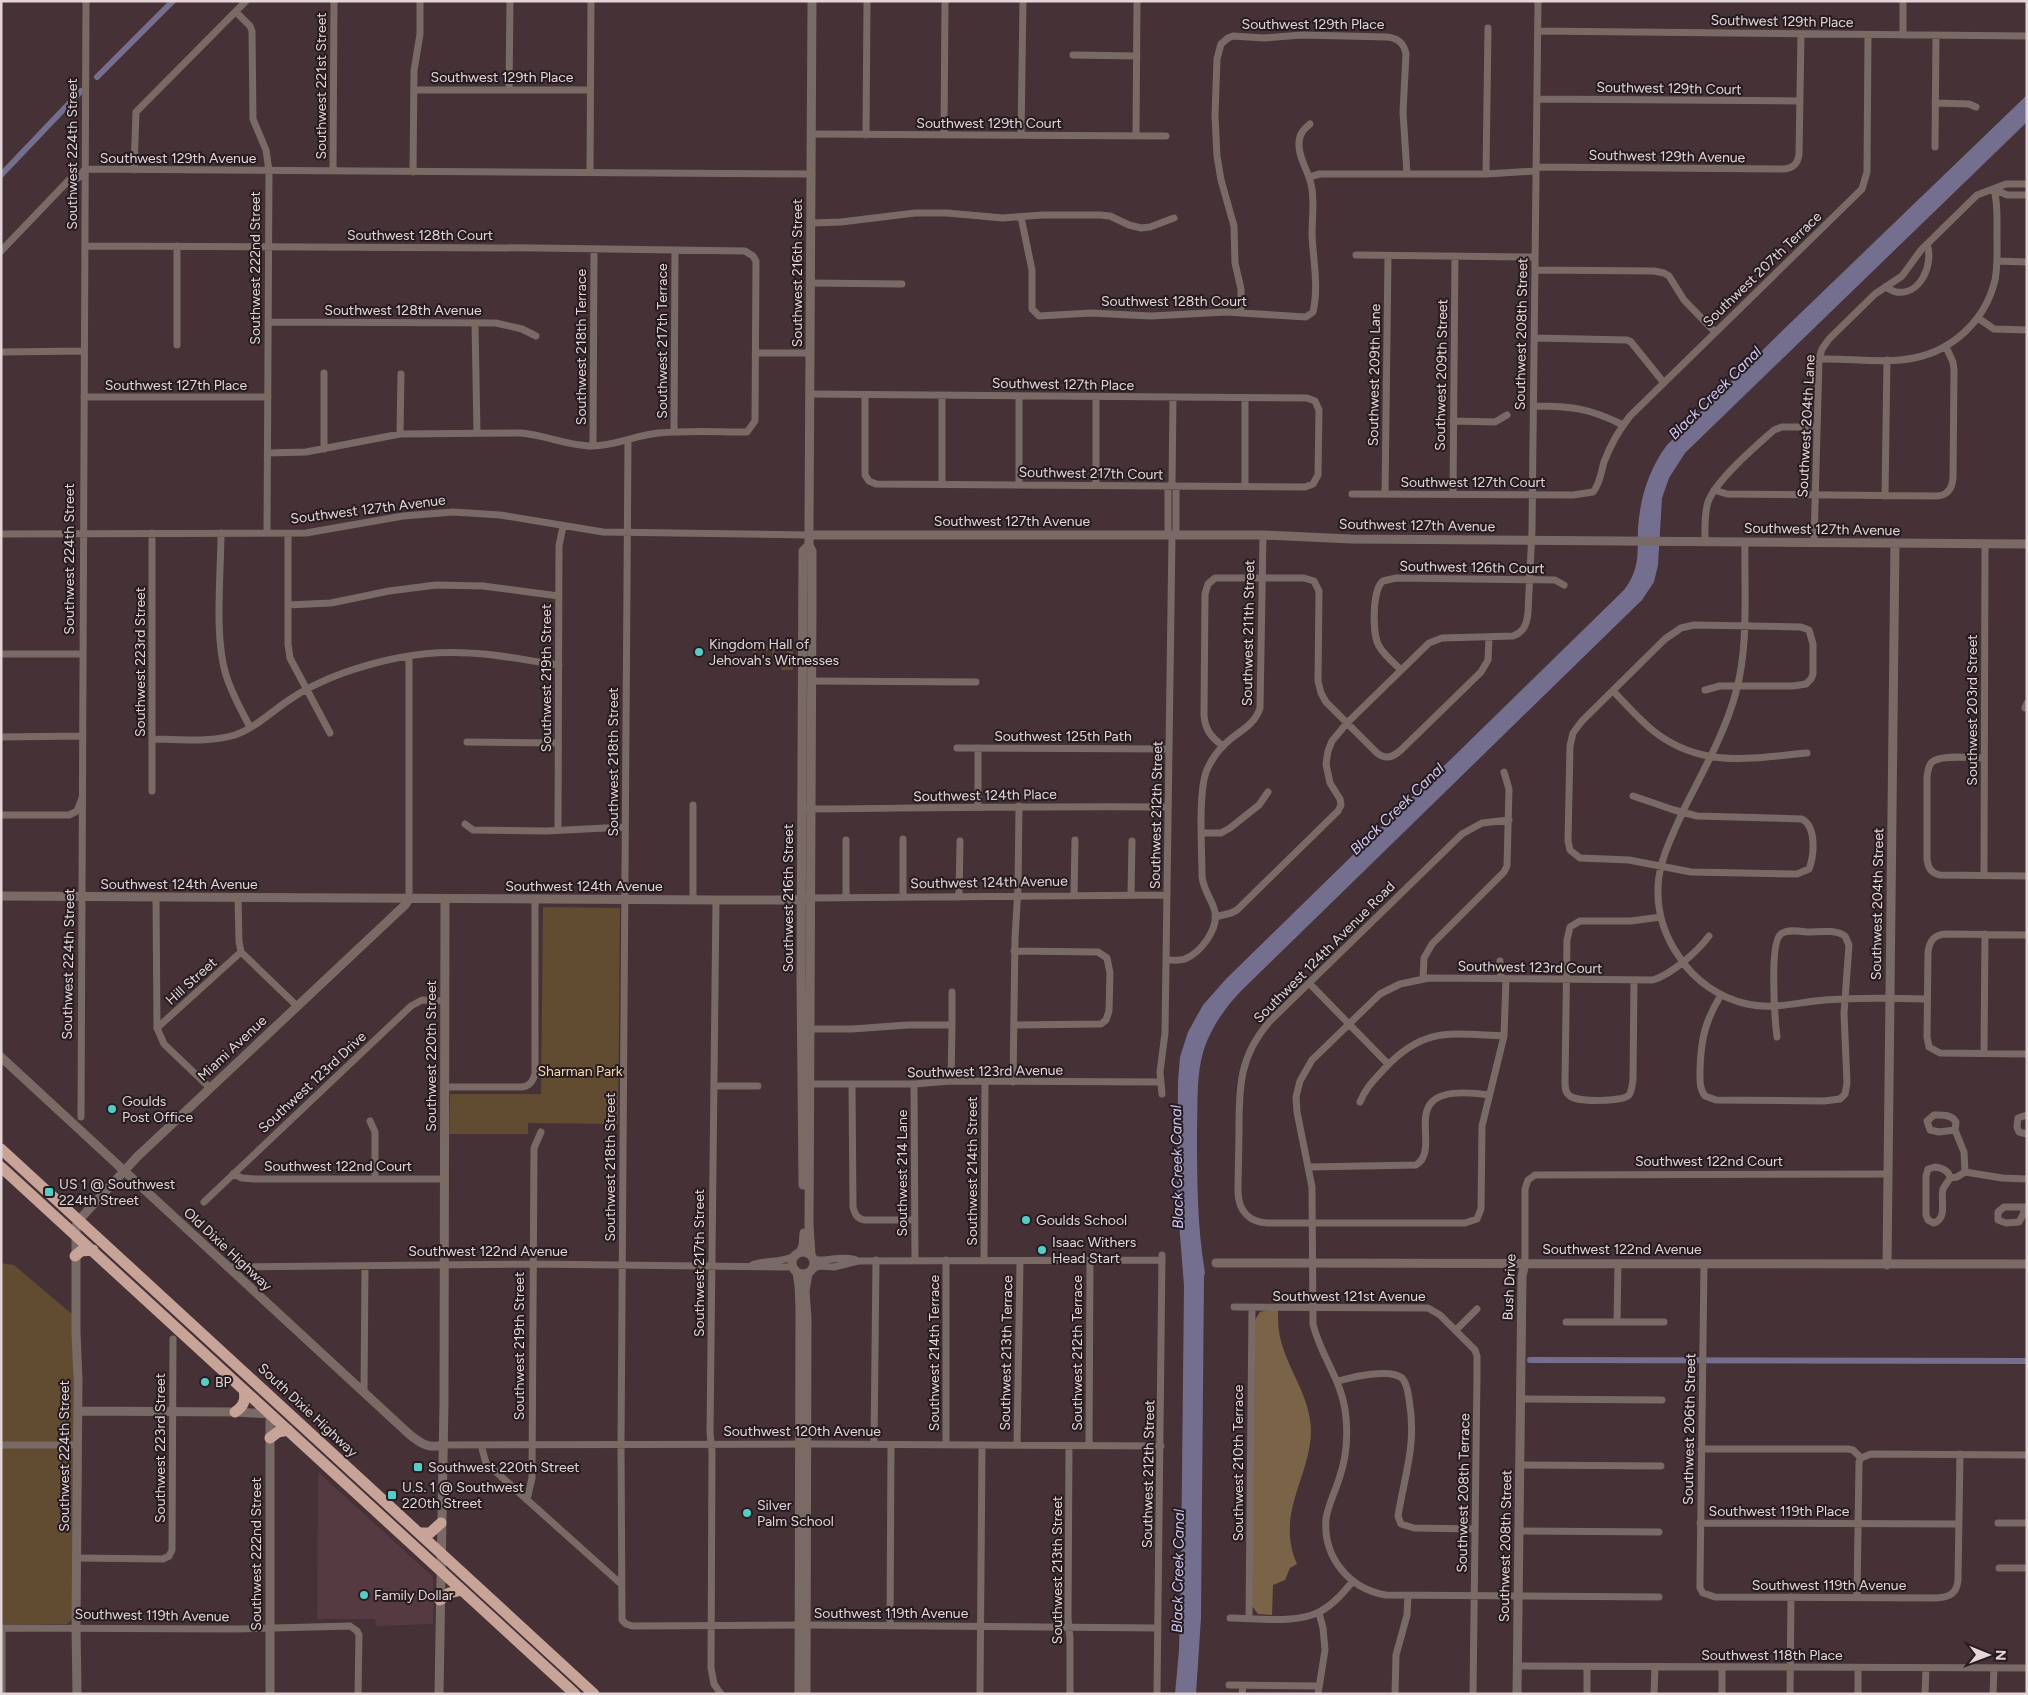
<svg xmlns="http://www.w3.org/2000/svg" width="2028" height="1695" font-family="Figtree,sans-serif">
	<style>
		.built { fill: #563a42 }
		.green { fill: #614b31 }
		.forest { fill: #7b6348 }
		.water { fill: #746e8f }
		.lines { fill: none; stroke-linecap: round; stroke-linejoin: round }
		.canal { stroke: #746e8f; stroke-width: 6 }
		.minor { stroke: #7a6a65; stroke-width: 7 }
		.tertiary { stroke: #7a6a65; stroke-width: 9 }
		.trunk { stroke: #c8a398; stroke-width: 11 }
		.poi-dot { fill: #54cdc6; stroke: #261c1f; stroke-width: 2 }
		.labels { text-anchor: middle; stroke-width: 4; stroke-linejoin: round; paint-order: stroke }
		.street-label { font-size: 14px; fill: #e3d5d8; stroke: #261c1f }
		.poi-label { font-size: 14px; fill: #e3d5d8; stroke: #261c1f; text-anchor: start }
		.park-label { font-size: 14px; fill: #fad7b0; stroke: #261c1f }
		.water-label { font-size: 15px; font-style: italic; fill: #d1c9f8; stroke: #261c1f }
	</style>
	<rect width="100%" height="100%" fill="#463137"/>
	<path class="built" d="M318 1472 433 1577V1624L376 1626 375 1619H317Z"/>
	<path class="green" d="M753 640H756V645L771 646 774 640 775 656 772 657V651H756V657L753 656Z
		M790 641V645L793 648V670H781L782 663H786L787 645 782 644V642Z
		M543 907 620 908 618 1124 528 1123V1134H449L450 1094H541Z
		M1 1263 14 1265 73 1315V1610L72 1619 67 1624H1Z"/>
	<path class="forest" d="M1268 1310H1278C1278 1319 1278 1329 1280 1337 1287 1369 1311 1397 1311 1431 1310 1479 1275 1513 1297 1564L1290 1568 1285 1580 1273 1585 1272 1615 1258 1614 1252 1606 1255 1320 1260 1312Z"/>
	<path class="water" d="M2027 95V122L1685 453 1669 478 1662 498 1658 565 1654 582 1642 600 1241 991C1225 1008 1212 1026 1204 1049 1196 1074 1198 1102 1197 1128 1197 1177 1197 1225 1205 1273L1204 1276 1201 1618 1196 1694H1175L1179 1650 1181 1568 1184 1286 1177 1197 1178 1081 1180 1057 1188 1032 1203 1005 1226 979 1624 590C1641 568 1637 551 1638 528 1640 498 1649 469 1667 445L1782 331Z"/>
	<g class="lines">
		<path class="canal" d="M97 77 173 1
			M1 175 81 91
			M1530 1360 2027 1361"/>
		<path class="minor" d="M236 12 250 26 252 31 253 119 266 150 269 171 267 533
			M1538 31 2027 36
			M1903 35V1
			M1073 55 1137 56
			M414 90H590
			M509 90 510 1
			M1537 99 1800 101
			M1935 103 1969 104 1976 107
			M812 134 1166 136
			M866 135 867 1
			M944 135 945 1
			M1021 135 1023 1
			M1136 135 1137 1
			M1935 147 1936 35
			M1537 167 1784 169C1794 168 1798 163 1799 154L1801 34
			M134 170 136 112 246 1
			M333 171 334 1
			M413 172 414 71 420 34V1
			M590 172 591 1
			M1486 174 1488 28
			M1309 177 1320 174H1486L1536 171
			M1994 189 2007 195H2027
			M1021 217 1032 270V309L1039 316 1091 313 1151 316 1226 312 1306 317 1313 312C1319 286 1313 260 1312 234 1312 217 1315 200 1311 184 1308 170 1298 157 1299 143 1299 134 1304 129 1310 124
			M811 223 841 222 915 213H947L1003 218 1042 215H1100L1110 216 1129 225 1141 228 1150 227 1174 218
			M85 246 538 248 745 251 753 256 756 261 755 421 747 432C718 432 688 430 659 433 636 435 615 446 592 446 568 446 545 435 521 433L400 434 306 452 268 453
			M177 246V345
			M1 251 69 180 78 178 85 169 812 174
			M1356 255 1535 257
			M1997 261 2027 262
			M1535 270 1654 271 1664 273 1669 276 1684 300 1715 332
			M811 283 902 284
			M1885 287C1889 289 1893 291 1896 292 1921 296 1934 263 1927 244
			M1241 313V289L1235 263 1234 226 1221 180 1217 156 1215 116 1217 59 1221 44 1228 38 1233 36 1264 38 1302 35 1387 37C1398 38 1404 43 1406 54L1403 112 1407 174
			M1978 318 1994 329 2027 330
			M268 322 496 323 522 329 536 336
			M475 323 477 433
			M1535 338 1627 340 1631 342 1664 383
			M1 352 84 351
			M756 353H810
			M1819 359C1850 358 1884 364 1914 358 1954 350 1986 319 1995 280 1998 265 1997 250 1997 234 1997 219 1998 204 1994 189
			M810 394 1307 398 1315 401 1319 410 1318 475 1313 484 1305 487 876 484 869 481 865 475V395
			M84 397H268
			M1534 406C1571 406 1589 408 1623 425
			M1453 421 1495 422 1507 415
			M674 432 675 250
			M400 434 401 374
			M628 441 621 1445 622 1620 626 1624 632 1626 811 1625 1158 1628
			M593 446 594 249
			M324 449V373
			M942 484V395
			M1019 484V396
			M1096 485V397
			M1168 486V535
			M1172 486 1173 397
			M1245 486V398
			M1714 490 1727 494 1936 496C1947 496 1952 489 1953 478L1954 370 1953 362 1946 347
			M1352 494 1573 495 1593 492C1600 484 1601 472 1604 462 1610 446 1619 430 1630 416L1862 189 1867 172 1868 35
			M1385 494 1388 256
			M1453 494 1455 256
			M1885 496 1887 360
			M221 533C221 574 214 637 226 675 232 694 241 710 250 727
			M288 533V644L290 658 330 733
			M1 534 306 533 403 516 453 512 500 515 603 532 809 535
			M1176 535V486
			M1705 541C1705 528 1704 515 1708 502 1716 480 1756 446 1774 430L1782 427H1817
			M1745 542C1744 590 1749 645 1736 692 1725 733 1703 771 1684 809 1673 834 1659 860 1658 887 1657 913 1665 937 1680 958 1695 981 1720 998 1747 1004 1773 1010 1799 1002 1825 1000 1859 997 1893 998 1927 999
			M1814 542 1819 359 1822 349 1829 339 1875 294 1902 276 1921 250 1977 195 2006 184H2027
			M288 605 331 603 389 591 436 585 483 586 559 596
			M1 654H83
			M1401 670C1394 663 1384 655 1379 646 1372 635 1372 589 1383 581L1396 578 1555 580 1564 585
			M812 681 976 682
			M1613 691C1627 705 1640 721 1656 733 1704 769 1753 758 1807 753
			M2025 708 2027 703
			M1 737 83 736
			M152 739C179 739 209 743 235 735 255 728 271 712 289 700 305 689 324 680 343 673 382 659 427 650 469 653 499 654 529 661 559 665
			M467 742 558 743
			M1223 746C1211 737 1205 730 1204 715L1205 594 1208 584 1215 578H1304L1314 581 1319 591 1318 681 1321 693 1326 702 1377 753C1386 760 1393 757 1401 750L1481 672 1488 660 1489 637
			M957 748 1169 749
			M1984 758C1972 758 1941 754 1932 762 1928 766 1928 771 1927 777V859C1928 868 1931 873 1940 875L2027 876
			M152 791V533
			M1633 796 1674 810 1697 816 1802 819C1817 827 1814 856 1809 869L1797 874 1691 872 1629 860 1580 858 1570 850 1568 841 1570 746 1573 733 1582 721 1665 639 1681 628 1694 625 1801 627 1809 630 1813 644V674L1811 679 1806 684 1793 686H1720L1705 690
			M978 807V748
			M808 809C928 808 1048 806 1168 807
			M1 815H69L77 811 82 798
			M465 824 473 830 547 831 625 827
			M558 830 559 546 563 526
			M1202 833H1221L1230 828 1259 805 1268 792
			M846 840V897
			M1984 875 1985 544
			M1074 895 1075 840
			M1131 895 1132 841
			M156 897 157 1028 164 1044 210 1088
			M903 897V839
			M959 897 960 841
			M238 898 239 941 241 952 297 1006
			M811 898 1167 895
			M409 899V656
			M693 900V805
			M716 900 710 1433 712 1452 711 1668 714 1684 721 1694
			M1215 917 1231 913 1237 910 1338 811 1341 805 1340 799 1330 783 1326 764 1328 751 1332 741 1347 723 1429 643 1442 638 1513 636C1524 632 1527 624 1528 612L1532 530 1538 1
			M2027 935 1945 934C1933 935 1929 942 1928 953L1927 1037 1929 1047 1940 1053 2027 1054
			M1166 960C1172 960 1179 961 1185 959 1201 952 1218 930 1215 912 1212 899 1203 890 1202 876 1202 849 1198 796 1206 772 1210 762 1216 753 1223 746 1236 732 1254 727 1260 708L1263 535
			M1500 961 1501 979
			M1423 979 1424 958 1432 944 1504 872 1507 866 1509 789 1504 772
			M1506 979 1504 1036 1482 1126 1481 1209 1477 1219 1465 1223H1267C1249 1222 1239 1211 1238 1193 1238 1172 1239 1150 1239 1128 1239 1085 1240 1055 1270 1021L1462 834 1482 823 1509 820
			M1634 981 1633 1080C1632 1085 1632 1091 1629 1095 1623 1102 1577 1102 1570 1096 1565 1093 1565 1087 1565 1082L1567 940 1570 927 1580 921H1631L1661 917
			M1309 983 1388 1064
			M1721 995C1705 1021 1701 1039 1700 1069 1700 1079 1699 1088 1705 1096L1716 1100 1824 1101 1840 1099 1845 1094 1847 1083 1844 1013 1849 945 1845 936C1835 929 1819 932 1807 932 1799 931 1788 929 1781 934 1769 942 1775 1021 1777 1037
			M952 1025V992
			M1014 1025 1101 1024 1106 1020 1109 1011 1110 973 1107 958 1098 952 1014 951
			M157 1028 241 952
			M810 1029H852L908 1025H952L951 1081
			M1984 1053 1985 934
			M1013 1082 1015 938 1018 888 1019 806
			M810 1084H914L951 1081 1160 1082
			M852 1084 853 1207C855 1215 857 1218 864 1220H915
			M914 1084 915 1261
			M714 1086H758
			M444 1087H522C530 1086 533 1081 535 1074V899
			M1162 1094 1160 1072 1165 1033 1172 535
			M1360 1102C1366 1087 1375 1079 1385 1068 1425 1026 1451 1034 1504 1036
			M1934 1115C1942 1115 1951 1114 1956 1122L1955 1130 1939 1132 1930 1130 1927 1121Z
			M2027 1115 2018 1118 2017 1127 2019 1132 2027 1134
			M81 1117 86 1
			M370 1121 375 1132V1179
			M1955 1130 1964 1152 1965 1172
			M1309 1167 1416 1165C1446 1147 1387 1080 1489 1095
			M1935 1167C1942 1168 1949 1170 1950 1178 1948 1182 1945 1185 1943 1189 1940 1200 1948 1218 1934 1223L1928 1220 1926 1215V1176L1928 1169Z
			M233 1174 242 1178 255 1179H444
			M1950 1178 1957 1177 1965 1172 2002 1178 2027 1179
			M204 1202 411 1006 422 1000 445 1001
			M2023 1207 2024 1213 2019 1222 2006 1223 1998 1220V1212L2004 1207H2027
			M814 1260C828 1261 846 1255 858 1261L1162 1260
			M984 1260 985 1082
			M1525 1263V1189L1528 1180 1535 1175 1888 1174
			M1704 1263 1700 1580V1588L1703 1593 1715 1597 1937 1598C1950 1597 1957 1593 1958 1580L1960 1454
			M752 1265C766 1260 781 1263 794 1256
			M227 1267 532 1264 792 1267
			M813 1269 819 1266 834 1267 858 1261
			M1234 1307 1428 1308 1440 1315 1475 1350 1477 1356V1375L1473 1694
			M1566 1322H1664
			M1617 1322 1618 1263
			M1456 1330 1477 1309
			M1338 1381C1351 1377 1390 1368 1402 1378 1407 1383 1408 1392 1409 1399 1417 1444 1405 1473 1398 1516L1401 1524 1414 1528 1475 1529
			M364 1393 365 1266
			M1520 1399 1662 1400
			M874 1444 876 1260
			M1 1445H78
			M443 1445 813 1444 1161 1446
			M481 1445 486 1463 621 1584
			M946 1445V1260
			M1017 1445 1020 1261
			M1069 1446 1068 1618 1070 1638V1694
			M1089 1446 1090 1261
			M1701 1449H1848L1853 1450 1861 1458
			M1861 1458 1871 1454 2027 1455
			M1519 1465 1661 1466
			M527 1500 532 1478 534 1148 541 1132
			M1700 1523 1959 1524
			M1998 1523H2027
			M1518 1531 1659 1532
			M76 1558 163 1559 169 1556 172 1550 173 1339
			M1999 1568H2027
			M1659 1597 1386 1595C1349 1589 1323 1557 1326 1519 1328 1505 1335 1492 1339 1479 1346 1459 1348 1438 1346 1418 1343 1380 1321 1358 1313 1324L1312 1187 1297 1112 1296 1097 1300 1081 1312 1060 1380 994 1400 984 1429 978 1653 980C1672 974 1697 952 1709 936
			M1857 1597 1859 1462 1861 1458
			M1230 1618C1256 1618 1296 1624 1319 1612 1333 1605 1343 1593 1353 1581
			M1249 1618 1252 1308
			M890 1626 891 1445
			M1 1628 237 1629 350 1626 357 1631 359 1635 358 1694
			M1517 1666 2027 1668
			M1229 1685 1318 1686
			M2 1694V1628
			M980 1694 982 1445
			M1157 1694 1162 1255
			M1242 1694 1243 1686
			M1318 1694 1325 1650 1323 1628 1319 1613
			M1395 1694 1396 1655 1407 1615 1408 1595
			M1587 1694V1667
			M1654 1694 1655 1667
			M1722 1694V1667
			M1790 1694 1791 1597
			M1858 1694V1668
			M1925 1694 1926 1668
			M1993 1694 1994 1668"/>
		<path class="tertiary" d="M809 535H1263L1351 539 2027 544
			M1 896 716 900H794L811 898
			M1 1057 409 1434C420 1443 428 1449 443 1445
			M803 1185 801 980 803 551 809 545
			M792 1263a11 11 0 1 1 22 0a11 11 0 1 1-22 0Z
			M800 1252 803 1246 804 1233
			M811 1254 809 1225 812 602V551L809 545V523L812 1
			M1216 1263 2027 1264
			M1887 1265 1895 543
			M797 1273 799 1285 800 1308 799 1694
			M78 1411 235 1412 270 1414V1694
			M77 1694 76 1626 78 1380 76 1332V1226L79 1220 137 1157 405 905 409 899
			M439 1694 444 1402 445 899
			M806 1694 807 1318 805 1291 808 1274
			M1517 1694 1522 1276 1525 1263"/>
		<path class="trunk" d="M1 1149 594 1694
			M1 1167 575 1694
			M75 1256 81 1251 93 1250
			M235 1412C244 1406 246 1400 244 1390
			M270 1438 278 1432 288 1430
			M419 1533H430L441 1523
			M440 1600 449 1593 462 1590"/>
	</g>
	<g class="poi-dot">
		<circle cx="699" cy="652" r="5"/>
		<circle cx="112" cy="1109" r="5"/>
		<rect x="44" y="1187" width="10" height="10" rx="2.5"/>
		<circle cx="1026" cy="1220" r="5"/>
		<circle cx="1042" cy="1250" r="5"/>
		<circle cx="205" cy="1382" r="5"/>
		<rect x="413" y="1462" width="10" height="10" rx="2.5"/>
		<rect x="387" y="1490" width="10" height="10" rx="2.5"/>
		<circle cx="747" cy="1513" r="5"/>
		<circle cx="364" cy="1595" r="5"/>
	</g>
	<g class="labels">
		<g class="street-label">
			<text transform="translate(1782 21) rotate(1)" y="5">Southwest 129th Place</text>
			<text x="1313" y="29">Southwest 129th Place</text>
			<text x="502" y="82">Southwest 129th Place</text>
			<text transform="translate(321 86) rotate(-90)" y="5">Southwest 221st Street</text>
			<text transform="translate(1669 88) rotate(1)" y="5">Southwest 129th Court</text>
			<text x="989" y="128">Southwest 129th Court</text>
			<text transform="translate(72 154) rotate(-90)" y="5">Southwest 224th Street</text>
			<text transform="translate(1667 156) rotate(1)" y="5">Southwest 129th Avenue</text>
			<text x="178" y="163">Southwest 129th Avenue</text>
			<text x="420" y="240">Southwest 128th Court</text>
			<text transform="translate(255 268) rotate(-90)" y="5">Southwest 222nd Street</text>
			<text transform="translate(1762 269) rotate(-44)" y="5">Southwest 207th Terrace</text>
			<text transform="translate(797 273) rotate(-90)" y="5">Southwest 216th Street</text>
			<text x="1174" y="306">Southwest 128th Court</text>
			<text x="403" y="315">Southwest 128th Avenue</text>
			<text transform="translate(1521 334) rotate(-89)" y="5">Southwest 208th Street</text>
			<text transform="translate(662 341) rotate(-90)" y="5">Southwest 217th Terrace</text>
			<text transform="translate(581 347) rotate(-90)" y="5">Southwest 218th Terrace</text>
			<text transform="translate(1374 375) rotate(-89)" y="5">Southwest 209th Lane</text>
			<text transform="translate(1441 375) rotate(-89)" y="5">Southwest 209th Street</text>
			<text transform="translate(1063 384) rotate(1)" y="5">Southwest 127th Place</text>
			<text x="176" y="390">Southwest 127th Place</text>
			<text transform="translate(1806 426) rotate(-87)" y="5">Southwest 204th Lane</text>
			<text transform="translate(1091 473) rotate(1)" y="5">Southwest 217th Court</text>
			<text x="1473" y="487">Southwest 127th Court</text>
			<text transform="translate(368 509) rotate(-7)" y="5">Southwest 127th Avenue</text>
			<text x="1012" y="526">Southwest 127th Avenue</text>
			<text transform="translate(1417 525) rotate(1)" y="5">Southwest 127th Avenue</text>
			<text transform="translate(1822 529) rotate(1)" y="5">Southwest 127th Avenue</text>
			<text transform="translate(69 559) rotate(-90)" y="5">Southwest 224th Street</text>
			<text transform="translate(1472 567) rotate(1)" y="5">Southwest 126th Court</text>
			<text transform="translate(1248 633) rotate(-89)" y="5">Southwest 211th Street</text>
			<text transform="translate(140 662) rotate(-90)" y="5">Southwest 223rd Street</text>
			<text transform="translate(546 678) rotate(-90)" y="5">Southwest 219th Street</text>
			<text transform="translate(1972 710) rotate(-90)" y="5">Southwest 203rd Street</text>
			<text x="1063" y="741">Southwest 125th Path</text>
			<text transform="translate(613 762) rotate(-90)" y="5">Southwest 218th Street</text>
			<text transform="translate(985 795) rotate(-1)" y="5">Southwest 124th Place</text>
			<text transform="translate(1156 815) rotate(-89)" y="5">Southwest 212th Street</text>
			<text transform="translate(989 882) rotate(-1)" y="5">Southwest 124th Avenue</text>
			<text x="179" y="889">Southwest 124th Avenue</text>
			<text x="584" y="891">Southwest 124th Avenue</text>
			<text transform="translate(788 898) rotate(-90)" y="5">Southwest 216th Street</text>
			<text transform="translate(1877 904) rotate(-89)" y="5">Southwest 204th Street</text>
			<text transform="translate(1324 952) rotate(-45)" y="5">Southwest 124th Avenue Road</text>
			<text transform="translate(68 964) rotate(-89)" y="5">Southwest 224th Street</text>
			<text transform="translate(1530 967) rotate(1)" y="5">Southwest 123rd Court</text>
			<text transform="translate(191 981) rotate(-42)" y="5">Hill Street</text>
			<text transform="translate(232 1048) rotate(-43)" y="5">Miami Avenue</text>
			<text transform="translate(431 1056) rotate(-90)" y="5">Southwest 220th Street</text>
			<text transform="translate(985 1071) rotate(-1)" y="5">Southwest 123rd Avenue</text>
			<text transform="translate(312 1082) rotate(-43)" y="5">Southwest 123rd Drive</text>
			<text x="1709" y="1166">Southwest 122nd Court</text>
			<text x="338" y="1171">Southwest 122nd Court</text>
			<text transform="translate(610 1167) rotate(-90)" y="5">Southwest 218th Street</text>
			<text transform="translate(972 1171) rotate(-90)" y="5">Southwest 214th Street</text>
			<text transform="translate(902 1173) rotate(-90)" y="5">Southwest 214 Lane</text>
			<text transform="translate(228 1249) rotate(43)" y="5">Old Dixie Highway</text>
			<text x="1622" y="1254">Southwest 122nd Avenue</text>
			<text x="488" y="1256">Southwest 122nd Avenue</text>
			<text transform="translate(699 1263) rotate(-90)" y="5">Southwest 217th Street</text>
			<text transform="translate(1509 1287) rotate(-87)" y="5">Bush Drive</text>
			<text x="1349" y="1301">Southwest 121st Avenue</text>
			<text transform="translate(519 1346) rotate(-90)" y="5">Southwest 219th Street</text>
			<text transform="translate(934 1353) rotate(-90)" y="5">Southwest 214th Terrace</text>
			<text transform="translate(1006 1353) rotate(-89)" y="5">Southwest 213th Terrace</text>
			<text transform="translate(1077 1353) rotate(-90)" y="5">Southwest 212th Terrace</text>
			<text transform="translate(308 1410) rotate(43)" y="5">South Dixie Highway</text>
			<text transform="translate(1689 1429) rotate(-89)" y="5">Southwest 206th Street</text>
			<text x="802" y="1436">Southwest 120th Avenue</text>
			<text transform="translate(160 1448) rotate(-90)" y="5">Southwest 223rd Street</text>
			<text transform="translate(64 1456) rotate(-90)" y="5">Southwest 224th Street</text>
			<text transform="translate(1238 1463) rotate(-90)" y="5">Southwest 210th Terrace</text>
			<text transform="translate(1148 1474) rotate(-89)" y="5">Southwest 212th Street</text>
			<text transform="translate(1463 1493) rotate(-89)" y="5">Southwest 208th Terrace</text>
			<text x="1779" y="1516">Southwest 119th Place</text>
			<text transform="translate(1505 1546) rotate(-89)" y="5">Southwest 208th Street</text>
			<text transform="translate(256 1554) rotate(-90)" y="5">Southwest 222nd Street</text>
			<text transform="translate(1057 1570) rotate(-90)" y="5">Southwest 213th Street</text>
			<text x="1829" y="1590">Southwest 119th Avenue</text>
			<text x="891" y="1618">Southwest 119th Avenue</text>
			<text transform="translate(152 1615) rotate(1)" y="5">Southwest 119th Avenue</text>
			<text x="1772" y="1660">Southwest 118th Place</text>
		</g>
		<g class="poi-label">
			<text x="709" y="649">Kingdom Hall of<tspan x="709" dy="16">Jehovah's Witnesses</tspan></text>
			<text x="122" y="1106">Goulds<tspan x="122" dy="16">Post Office</tspan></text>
			<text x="59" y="1189">US 1 @ Southwest<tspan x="59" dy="16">224th Street</tspan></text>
			<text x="1036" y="1225">Goulds School</text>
			<text x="1052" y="1247">Isaac Withers<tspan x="1052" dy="16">Head Start</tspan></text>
			<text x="215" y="1387">BP</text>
			<text x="428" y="1472">Southwest 220th Street</text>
			<text x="402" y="1492">U.S. 1 @ Southwest<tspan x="402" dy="16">220th Street</tspan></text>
			<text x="757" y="1510">Silver<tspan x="757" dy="16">Palm School</tspan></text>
			<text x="374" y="1600">Family Dollar</text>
		</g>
		<g class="park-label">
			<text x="580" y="1076">Sharman Park</text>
		</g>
		<g class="water-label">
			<text transform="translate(1715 393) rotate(-45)" y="5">Black Creek Canal</text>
			<text transform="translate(1397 809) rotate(-44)" y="5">Black Creek Canal</text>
			<text transform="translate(1177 1167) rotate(-91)" y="5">Black Creek Canal</text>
			<text transform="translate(1178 1571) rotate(-89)" y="5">Black Creek Canal</text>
		</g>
	</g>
	<rect width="2028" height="1695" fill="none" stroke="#e3d5d8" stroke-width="5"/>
	<g transform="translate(1988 1655) rotate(91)" stroke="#261c1f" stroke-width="4" paint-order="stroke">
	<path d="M0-4L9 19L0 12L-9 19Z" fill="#e3d5d8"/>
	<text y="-8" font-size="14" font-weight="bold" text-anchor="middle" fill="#e3d5d8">N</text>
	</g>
</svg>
